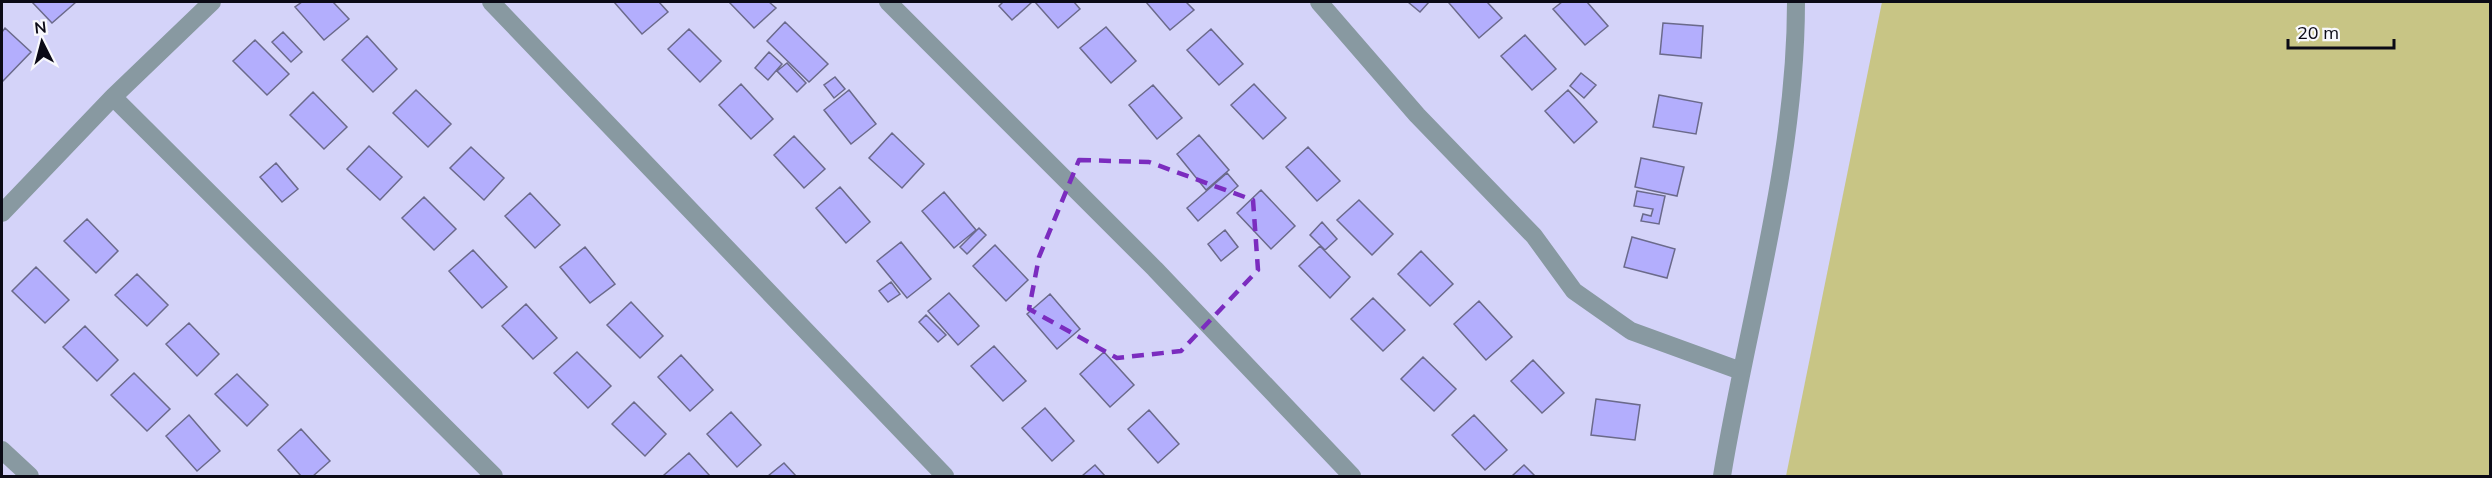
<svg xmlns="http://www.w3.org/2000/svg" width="2492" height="478" font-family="Mulish,sans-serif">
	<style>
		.green { fill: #c8c585 }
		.building { fill: #b3aefd; stroke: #6b6a8b; stroke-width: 1.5 }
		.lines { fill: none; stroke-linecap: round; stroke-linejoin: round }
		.minor { stroke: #8899a1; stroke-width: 18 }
		.marked { fill: none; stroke: #7b2cbf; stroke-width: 4.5; stroke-dasharray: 12 8; stroke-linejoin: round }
	</style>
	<rect width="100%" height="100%" fill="#d4d3f9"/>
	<path class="green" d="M1882 2H2490V476H1786Z"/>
	<path class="building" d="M32 2H76L52 23Z
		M302 2H333L349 19 324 40 295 7Z
		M614 2H659L668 12 642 34Z
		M729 2H769L776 8 754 28Z
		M1003 2H1032L1012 20 999 6Z
		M1035 2H1074L1080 9 1058 28Z
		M1146 2H1186L1194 10 1170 30Z
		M1408 2H1429L1420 12Z
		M1451 2H1487L1502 18 1479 38 1449 3Z
		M1562 2H1587L1608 26 1585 45 1553 9Z
		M785 22 828 64 809 82 767 41Z
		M1663 23 1703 26 1701 58 1660 54Z
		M1106 27 1136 61 1111 83 1080 48Z
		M5 28 31 52 3 81 2 79V32Z
		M689 29 721 61 700 82 668 49Z
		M1211 29 1243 64 1219 85 1187 50Z
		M283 32 302 52 291 62 272 42Z
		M1525 35 1556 69 1532 90 1501 56Z
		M367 36 397 69 373 92 342 60Z
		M255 40 289 74 267 95 233 61Z
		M769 52 782 64 768 80 755 68Z
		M787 63 806 83 797 92 777 71Z
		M1581 73 1596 85 1584 98 1570 86Z
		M835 77 845 89 834 98 824 85Z
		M741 84 773 119 751 139 719 105Z
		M1254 84 1286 118 1263 139 1231 105Z
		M1153 85 1182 118 1157 139 1129 105Z
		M416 90 451 124 428 147 393 113Z
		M849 90 876 124 851 144 824 110Z
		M1568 90 1597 122 1574 143 1545 111Z
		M313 92 347 127 324 149 290 115Z
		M1659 95 1702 103 1696 134 1653 127Z
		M892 133 924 164 902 188 869 158Z
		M1199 135 1229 170 1206 190 1177 154Z
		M794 136 825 169 804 188 774 155Z
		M369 146 402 177 380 200 347 169Z
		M471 147 504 178 484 200 450 168Z
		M1308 147 1340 181 1317 201 1286 167Z
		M1641 158 1684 167 1677 196 1635 187Z
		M276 163 298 189 282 202 260 177Z
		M1227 173 1238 186 1198 221 1187 208Z
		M840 187 870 222 846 243 816 208Z
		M1261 190 1295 226 1271 249 1237 213Z
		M1637 191 1665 196 1659 224 1641 221 1643 214 1651 216 1653 209 1634 206Z
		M944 192 976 230 954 248 922 211Z
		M530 193 560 225 535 248 505 216Z
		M424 197 456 229 434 250 402 218Z
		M1359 200 1393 234 1372 255 1337 220Z
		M87 219 118 251 96 273 64 241Z
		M1322 222 1337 239 1325 250 1310 235Z
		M979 228 986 235 967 254 960 247Z
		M1225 230 1238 247 1221 261 1208 244Z
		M1632 237 1675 249 1667 278 1624 267Z
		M901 242 931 279 907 298 877 261Z
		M995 245 1028 280 1006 301 973 266Z
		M1320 246 1350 277 1330 298 1299 266Z
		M585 247 615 284 590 303 560 267Z
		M473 250 507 287 482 308 449 271Z
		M1421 251 1453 284 1430 306 1398 274Z
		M36 267 69 300 45 323 12 291Z
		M137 274 168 305 147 326 115 295Z
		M891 282 900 294 888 302 879 291Z
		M949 293 979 326 958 345 928 311Z
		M1050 294 1080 329 1057 349 1027 314Z
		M1373 298 1405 330 1383 351 1351 319Z
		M1479 301 1512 337 1486 360 1454 324Z
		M631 302 663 336 640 358 607 325Z
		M526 304 557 338 533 359 502 326Z
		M926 315 946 335 938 342 919 322Z
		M189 323 219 354 197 376 166 344Z
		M85 326 118 360 97 381 63 347Z
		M994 346 1026 381 1003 401 971 366Z
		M577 352 611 386 588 408 554 373Z
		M1104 352 1134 385 1110 407 1080 374Z
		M681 355 713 390 690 411 658 377Z
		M1423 357 1456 389 1434 411 1401 379Z
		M1533 360 1564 393 1542 413 1511 381Z
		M134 373 170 409 147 431 111 395Z
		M237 374 268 405 247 426 215 394Z
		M1596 399 1640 405 1635 440 1591 435Z
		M634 402 666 434 645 456 612 424Z
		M1045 408 1074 441 1052 461 1022 428Z
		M1149 410 1179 444 1158 463 1128 429Z
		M731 412 761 445 737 467 707 434Z
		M189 415 220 451 197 471 166 436Z
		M1474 415 1507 450 1485 470 1452 435Z
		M301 429 330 461 313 476H301L278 450Z
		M689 453 710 476H665L664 475Z
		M784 463 796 476H768Z
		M1095 465 1105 476H1082Z
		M1524 465 1535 476H1512Z"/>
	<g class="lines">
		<path class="minor" d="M491 2 945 476
			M888 2 1155 269 1352 476
			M1319 2 1417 115 1534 236 1574 291 1631 331 1741 371
			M113 97 494 476
			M2 213 113 97 212 2
			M2 450 30 476
			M1722 476C1748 318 1796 163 1796 2"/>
	</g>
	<path class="marked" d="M1079 160 1149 162 1253 200 1258 270 1181 351 1117 358 1029 309 1039 257Z"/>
	<rect width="2492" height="478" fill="none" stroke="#0b0a16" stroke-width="6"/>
	<g transform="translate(42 42) rotate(354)" stroke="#f8f8fc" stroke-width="4.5" paint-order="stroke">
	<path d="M0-4.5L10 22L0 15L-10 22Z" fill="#0b0a16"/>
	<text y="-9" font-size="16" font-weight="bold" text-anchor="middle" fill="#0b0a16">N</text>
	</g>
	<path d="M2288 39v9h106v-9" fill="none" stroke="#0b0a16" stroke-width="3"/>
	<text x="2297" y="39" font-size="18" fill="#0b0a16" stroke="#f8f8fc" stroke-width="4.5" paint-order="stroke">20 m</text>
</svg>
